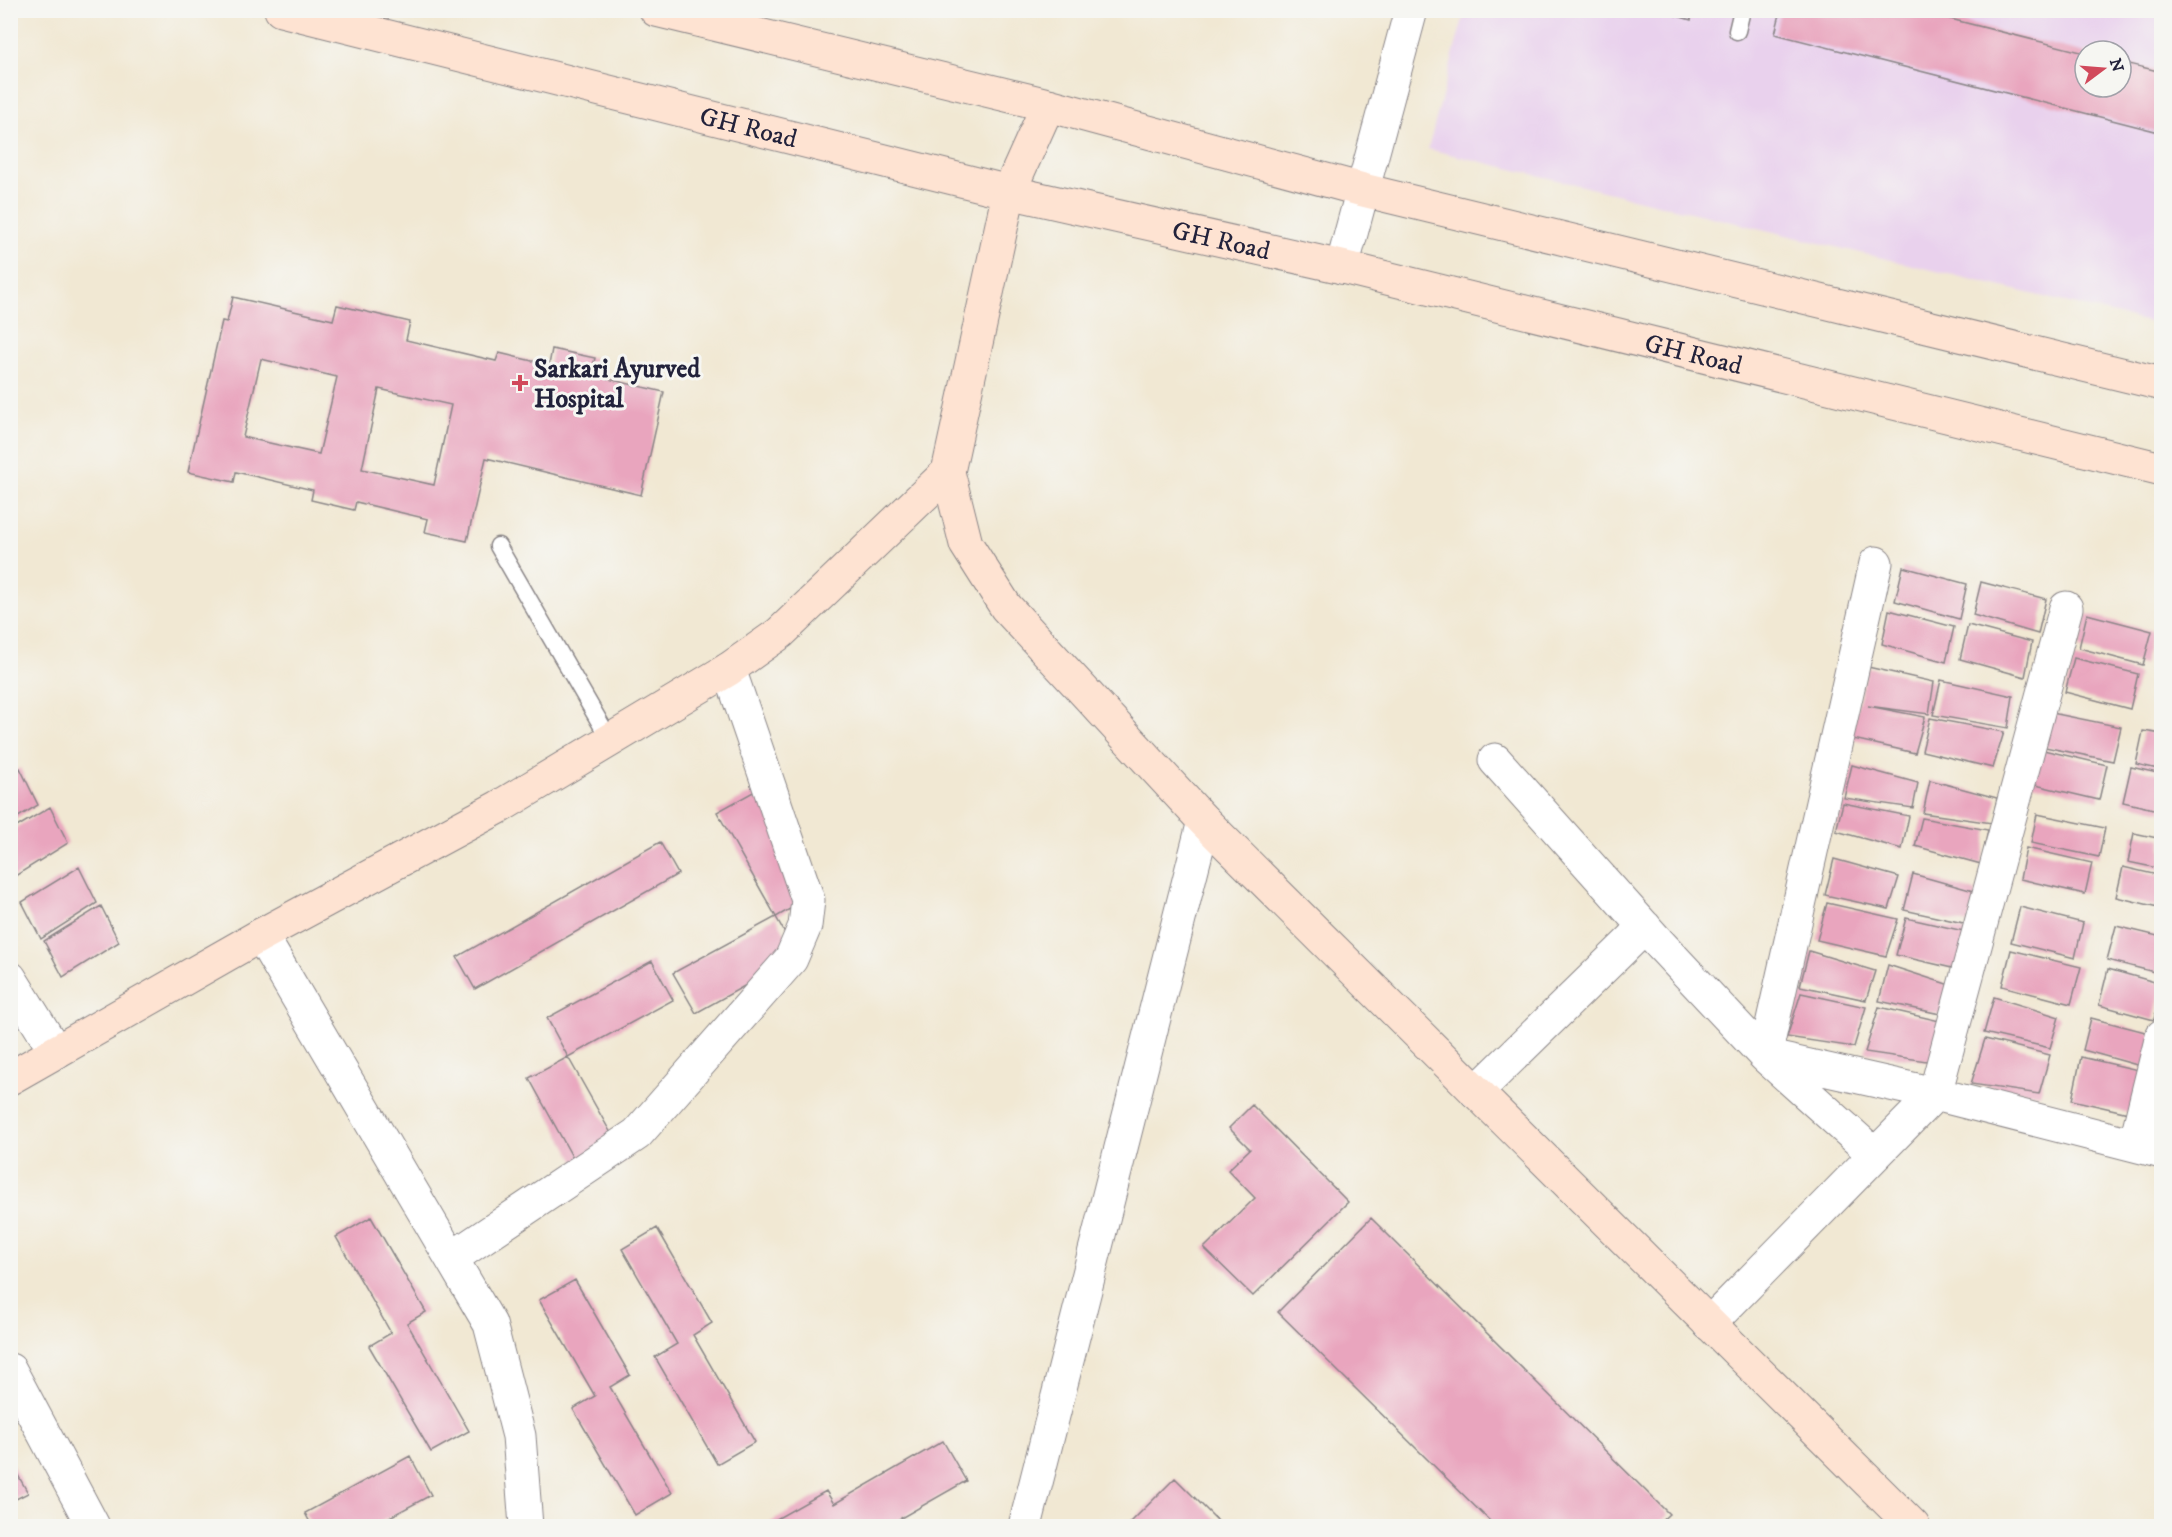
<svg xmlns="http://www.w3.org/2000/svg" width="2172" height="1537" font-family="'IM FELL DW Pica',serif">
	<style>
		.built { fill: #e9d1ed; fill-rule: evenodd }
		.building { fill: #e9a5be; fill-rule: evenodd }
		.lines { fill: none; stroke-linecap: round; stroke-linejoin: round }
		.lane-casing { stroke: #8a8587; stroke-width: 19 }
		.street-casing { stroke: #8a8587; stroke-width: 35 }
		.secondary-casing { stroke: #8a8587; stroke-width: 35 }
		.lane { stroke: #fff; stroke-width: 16 }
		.street { stroke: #fff; stroke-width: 33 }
		.secondary { stroke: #fee3d2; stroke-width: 33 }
		.poi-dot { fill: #d1495b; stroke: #f6f6f2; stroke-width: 2 }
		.labels { text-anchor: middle; stroke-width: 6; stroke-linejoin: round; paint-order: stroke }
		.street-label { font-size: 26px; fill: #22223b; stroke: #f6f6f2 }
		.poi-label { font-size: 26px; font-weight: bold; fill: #22223b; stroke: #f6f6f2; text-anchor: start }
	</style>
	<rect width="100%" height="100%" fill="#f6f6f2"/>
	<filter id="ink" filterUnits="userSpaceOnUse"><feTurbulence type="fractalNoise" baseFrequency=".0167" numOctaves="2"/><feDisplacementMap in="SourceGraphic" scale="12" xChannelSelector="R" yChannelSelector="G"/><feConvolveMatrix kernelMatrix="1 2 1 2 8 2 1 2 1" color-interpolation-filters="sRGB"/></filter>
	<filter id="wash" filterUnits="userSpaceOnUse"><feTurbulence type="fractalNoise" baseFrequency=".008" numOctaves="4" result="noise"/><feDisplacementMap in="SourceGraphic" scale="24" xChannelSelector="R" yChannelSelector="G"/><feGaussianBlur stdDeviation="1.35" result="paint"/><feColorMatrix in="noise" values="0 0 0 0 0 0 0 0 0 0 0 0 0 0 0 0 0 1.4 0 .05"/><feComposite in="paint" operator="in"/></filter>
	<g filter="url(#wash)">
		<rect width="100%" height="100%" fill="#f1e8d3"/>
		<path class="built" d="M1465 11H2161V325L1428 149ZM2085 51H2121V87H2085Z"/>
		<g id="blocks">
			<path class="building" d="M1657 10H1693L1691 20Z
				M1781 10H1915L2085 53V87H2121V62L2162 72V123L2159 132 1775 34Z
				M233 297 333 320 337 305 410 322 406 340 496 361 499 353 549 365 552 349 595 358 591 375 664 392 641 495 486 458 467 541 425 532 428 519 356 502 354 510 311 500 313 490 236 472 234 482 188 472 222 321 227 322ZM261 359 337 377 319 454 243 437ZM379 389 451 405 434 485 362 469Z
				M1903 567 1967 584 1959 619 1895 601Z
				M1981 582 2046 599 2038 634 1973 615Z
				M1889 610 1954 627 1946 662 1882 644Z
				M2087 614 2152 631 2143 665 2079 648Z
				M1968 625 2032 642 2025 677 1960 659Z
				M2074 658 2138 674 2130 709 2065 692Z
				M1868 667 1934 682 1929 714 1868 706 1925 717 1915 753 1849 738Z
				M1941 680 2013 696 2008 728 1933 715Z
				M2047 712 2121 727 2113 761 2040 746Z
				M1930 718 2004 732 1993 768 1922 751Z
				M2143 731 2162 734V770L2136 764Z
				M2035 748 2107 765 2099 800 2027 783Z
				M1852 765 1918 783 1913 808 1844 798Z
				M2131 767 2162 774V811L2123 802Z
				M20 768 38 805 10 822V774Z
				M1930 780 1997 798 1992 823 1923 813Z
				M755 791 814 895 776 917 798 956 696 1013 673 973 776 917 717 812Z
				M1843 803 1909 816 1902 849 1836 831Z
				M50 807 68 843 12 878 10 831Z
				M2037 814 2105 828 2099 857 2031 843Z
				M1922 818 1988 830 1981 864 1915 846Z
				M2134 833 2162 839V869L2128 862Z
				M660 842 678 874 475 989 457 957Z
				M2026 848 2092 863 2085 894 2020 879Z
				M1834 859 1899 877 1889 909 1825 895Z
				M79 867 97 903 41 939 22 902Z
				M2123 867 2162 876V908L2116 897Z
				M1913 874 1977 892 1968 924 1904 910Z
				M1827 903 1898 919 1886 956 1817 940Z
				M101 906 119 942 63 977 44 941Z
				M2020 907 2083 923 2075 958 2011 942Z
				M1906 918 1977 934 1965 971 1896 955Z
				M2116 926 2162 937V974L2107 960Z
				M2011 950 2081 967 2071 1004 2002 986Z
				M1809 951 1875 971 1866 1000 1800 986Z
				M652 961 673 1000 568 1057 547 1018Z
				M1888 965 1953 986 1945 1015 1879 1001Z
				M2108 969 2162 984 2154 1020 2099 1005Z
				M1801 993 1866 1007 1854 1047 1787 1037Z
				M1994 997 2059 1017 2050 1048 1984 1033Z
				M1879 1007 1944 1022 1933 1062 1865 1052Z
				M2091 1018 2157 1035 2148 1068 2083 1050Z
				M1985 1039 2050 1055 2039 1094 1971 1084Z
				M568 1057 626 1160 586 1182 529 1078Z
				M2081 1057 2147 1072 2137 1115 2072 1100Z
				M1252 1105 1348 1202 1253 1296 1204 1248 1255 1198 1228 1170 1250 1149 1229 1128Z
				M371 1217 426 1312 407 1323 469 1431 431 1452 369 1346 391 1333 336 1237Z
				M1371 1218 1669 1514 1656 1526H1495L1278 1312Z
				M657 1228 712 1323 693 1335 755 1442 717 1464 655 1357 677 1344 622 1249Z
				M575 1280 630 1375 610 1387 672 1493 635 1515 573 1409 595 1396 539 1300Z
				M943 1441 966 1481 887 1526H844L842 1523 836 1526H764L826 1491 834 1504Z
				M410 1456 431 1495 373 1526H312L305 1513Z
				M10 1461 28 1493 10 1502Z
				M1175 1478 1223 1526H1127Z"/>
		</g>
	</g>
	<g filter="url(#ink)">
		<use href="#blocks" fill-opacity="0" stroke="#8a8587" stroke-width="1.5"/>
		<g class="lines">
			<defs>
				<path id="lane" d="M1737 31 1742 10
					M498 546 610 740"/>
				<path id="street" d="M1342 267 1411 10
					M1495 760 1658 942 1765 1056 1935 1094 2162 1152
					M261 935 490 1324 519 1436 526 1526
					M10 978 56 1052
					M1476 1092 1645 927
					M2135 1145 2162 1036
					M1875 1155 1765 1056 1876 563
					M452 1258 637 1134 791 959 805 926 808 900 729 669
					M1709 1324 1935 1094 2066 608
					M10 1370 93 1526
					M1025 1526 1204 821"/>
				<g id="secondary">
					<path id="s1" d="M281 10 1009 192 1342 267 2162 469"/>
					<path d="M656 10 1048 105 1363 190 2162 384"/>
					<path d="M1048 105 1009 192 948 472 966 544 1006 607 1204 821 1913 1526"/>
					<path d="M10 1078 261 935 499 807 729 669 780 633 948 472"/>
				</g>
			</defs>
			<use href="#lane" class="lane-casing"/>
			<use href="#street" class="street-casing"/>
			<use href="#secondary" class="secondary-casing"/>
			<use href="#lane" class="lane"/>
			<use href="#street" class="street"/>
			<use href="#secondary" class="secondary"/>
		</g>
	</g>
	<path class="poi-dot" d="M517 374h6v6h6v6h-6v6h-6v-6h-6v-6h6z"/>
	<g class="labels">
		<g class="street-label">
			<text dy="9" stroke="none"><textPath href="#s1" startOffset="482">GH Road</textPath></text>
			<text dy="9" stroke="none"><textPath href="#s1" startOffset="968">GH Road</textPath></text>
			<text dy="9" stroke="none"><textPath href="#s1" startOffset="1454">GH Road</textPath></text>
		</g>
		<g class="poi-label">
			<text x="534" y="377">Sarkari Ayurved<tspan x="534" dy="30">Hospital</tspan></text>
		</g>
	</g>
	<rect width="2172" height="1537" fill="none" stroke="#f6f6f2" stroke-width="36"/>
	<g transform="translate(2103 69) rotate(74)"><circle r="28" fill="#f6f6f2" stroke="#a1a1a9" stroke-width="1.5"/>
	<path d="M0-4.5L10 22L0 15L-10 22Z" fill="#d1495b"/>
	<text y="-9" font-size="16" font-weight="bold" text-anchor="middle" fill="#22223b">N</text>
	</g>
</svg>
